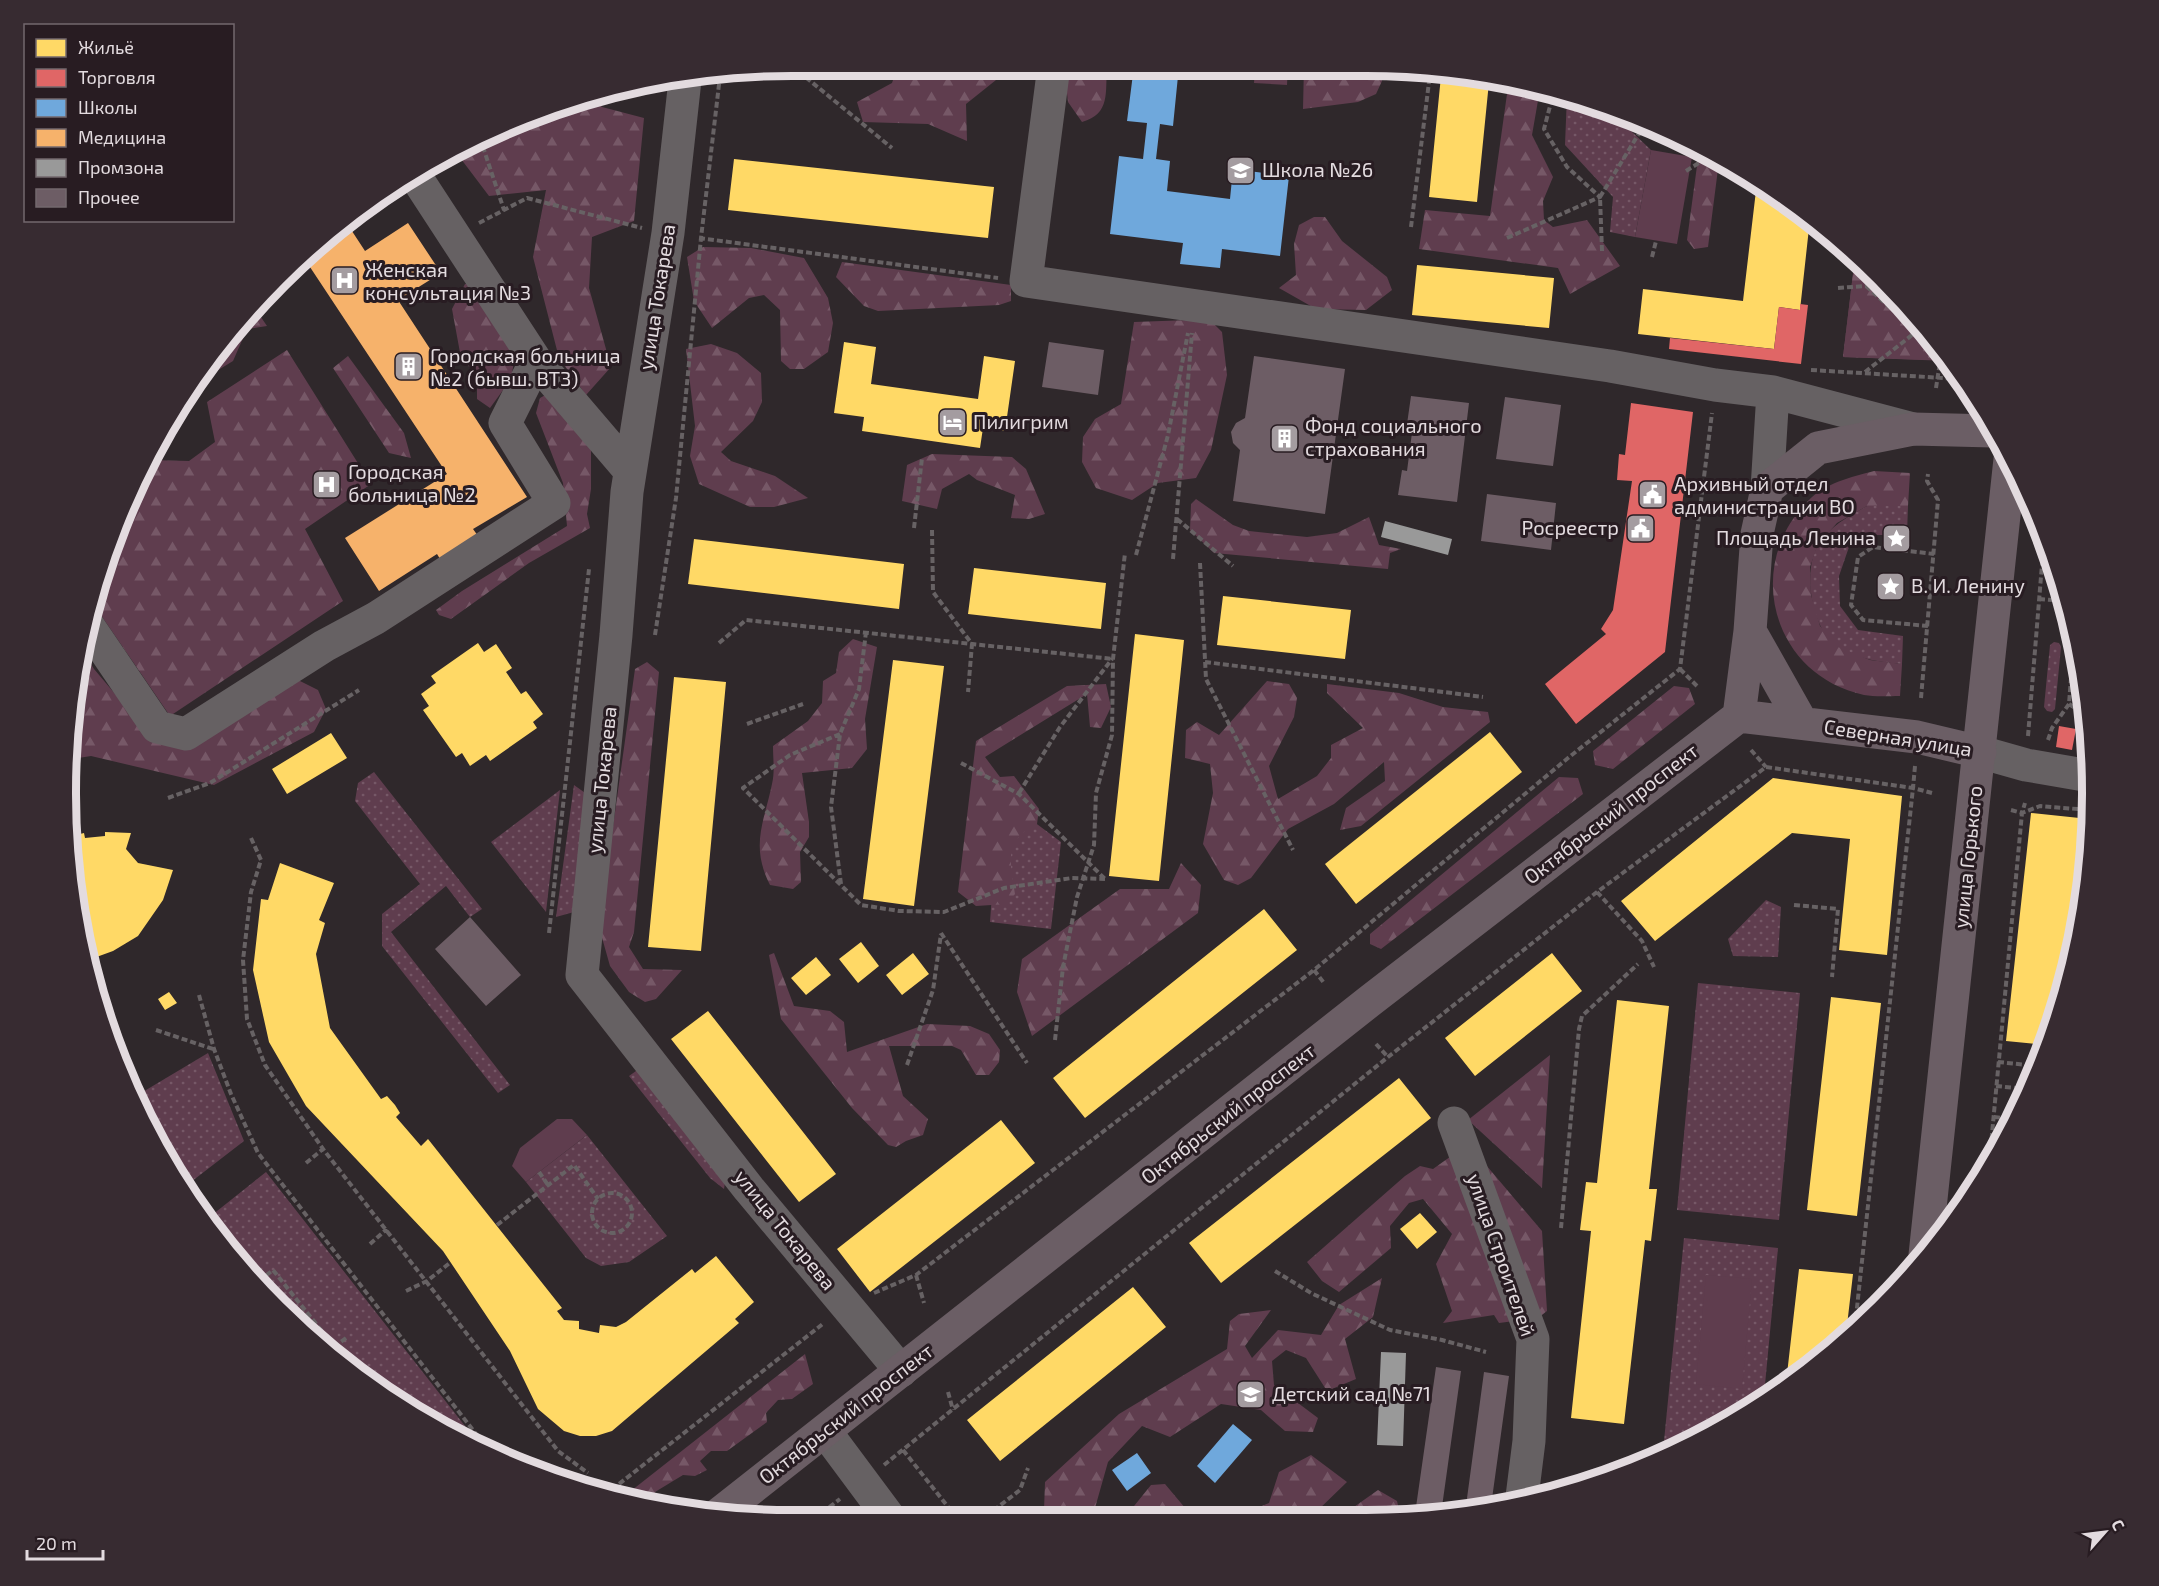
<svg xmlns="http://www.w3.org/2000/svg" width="2159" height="1586" font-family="'Exo 2',sans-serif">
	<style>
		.green { fill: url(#green-dots) }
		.forest { fill: url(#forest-firs) }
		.pitch { fill: #5f3d4e }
		.homes { fill: #ffd966 }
		.shops { fill: #e06666 }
		.schools { fill: #6fa8dc }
		.health { fill: #f6b26b }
		.industry { fill: #999 }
		.building { fill: #6d5d65 }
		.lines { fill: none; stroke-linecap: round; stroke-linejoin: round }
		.path { stroke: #676264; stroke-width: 4; stroke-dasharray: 6 3; stroke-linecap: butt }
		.minor { stroke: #666163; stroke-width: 33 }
		.major { stroke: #6b5e65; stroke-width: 33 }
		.labels { text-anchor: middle; stroke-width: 6; stroke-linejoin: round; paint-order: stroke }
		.poi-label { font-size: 20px; fill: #e3dbdf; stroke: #281c22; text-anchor: start }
		.street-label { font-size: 20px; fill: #e3dbdf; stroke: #281c22 }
		.rim { fill: none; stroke: #e3dbdf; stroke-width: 8 }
	</style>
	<defs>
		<pattern id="green-dots" width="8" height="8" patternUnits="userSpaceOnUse" patternTransform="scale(1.5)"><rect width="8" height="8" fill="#5f3d4e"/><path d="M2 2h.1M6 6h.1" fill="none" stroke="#765867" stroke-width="1.8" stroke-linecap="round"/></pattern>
		<pattern id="forest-firs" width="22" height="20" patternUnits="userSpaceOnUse" patternTransform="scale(1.5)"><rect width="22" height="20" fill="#5f3d4e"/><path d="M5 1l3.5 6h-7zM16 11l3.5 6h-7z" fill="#765867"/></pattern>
	</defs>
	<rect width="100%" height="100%" fill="#2f282b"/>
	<path class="green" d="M1567 95 1608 109 1651 150 1635 237 1610 232 1613 197 1565 145Z
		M1855 257 1943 350 1949 361 1843 357Z
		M1867 506H1908L1907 535H1870L1849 547 1839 576 1840 606 1858 630 1903 636 1902 664C1880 662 1858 659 1839 648 1811 631 1801 568 1820 542 1832 525 1849 516 1867 506Z
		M2054 642 2059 643 2061 647 2055 709 2052 712 2047 711 2044 707 2050 645Z
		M374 772 482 909 470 917 446 886 391 932 510 1085 498 1093 382 946V914L420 884 355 801 358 783Z
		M574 785 588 795 574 912 556 917Z
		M560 790 546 912 491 842Z
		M999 796 1061 842 1051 929 990 922Z
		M1766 900 1781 907 1778 957 1733 956 1728 939Z
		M1698 983 1800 993 1779 1220 1677 1210Z
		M208 1053 244 1141 187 1185 136 1096Z
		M643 1066 726 1176 724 1189 710 1178 629 1076Z
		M587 1135 667 1236 629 1262 601 1266 586 1258 526 1182Z
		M266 1172 483 1449 471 1445 314 1340 216 1236 207 1219Z
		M1684 1238 1778 1248 1764 1395 1682 1443 1664 1441Z"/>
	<path class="forest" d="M857 66H954L994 72 996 80 966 104 967 141 928 124 863 122 857 102 892 83 894 77Z
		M1064 66H1107C1105 92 1111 114 1082 122L1068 102Z
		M1304 66H1366L1381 68 1382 81 1376 94 1358 102 1303 109Z
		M1512 85 1540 89 1532 135 1553 177 1543 201 1544 220 1553 227 1587 220 1620 266 1570 294 1558 268 1419 249 1425 210 1490 216 1507 94Z
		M591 96 602 107 644 118 634 221 592 237 589 288 611 367 586 395 559 358 533 257 546 190 489 196 455 151 472 141Z
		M1699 151 1719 161 1708 247 1694 249 1687 240Z
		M1314 217H1325L1342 241 1387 277 1392 290 1366 310 1316 309 1279 288 1296 275 1294 244 1299 225Z
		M703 247 751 248 804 258 828 298 833 323 828 352 804 369H790L781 361 780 310 764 295 749 298 712 328 694 301 687 257Z
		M1855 257 1901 306 1899 318 1930 360 1843 357Z
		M842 262 1011 285V301L999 305 878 311 864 306 836 277Z
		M465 284H482L516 350 511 379 490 408 477 399V375L461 358 452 309Z
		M254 307 267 326 247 329 233 361 202 380 247 313Z
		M1190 320 1213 323 1222 332 1227 375 1211 450 1196 478 1158 483 1132 500 1096 488 1082 462 1083 437 1095 419 1121 404 1134 322Z
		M711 344 737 353 761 373 762 402 753 421 721 452 731 461 775 476 808 498 774 507H750L699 484 690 456 695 426 686 349Z
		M287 350 371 484 305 529 343 601 170 716 92 602 141 472 149 460 189 461 215 442 207 402Z
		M348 356 404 433 411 458 389 453 333 368Z
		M549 393 591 442V489L587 514 590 528 529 563 451 619 439 615 436 610 462 591 567 526 563 483 536 413 540 398Z
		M932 454 1012 457 1026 469 1045 514 1029 519 1011 518 1015 495 977 480 969 474 942 489 937 509 902 501 907 465Z
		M1874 471 1910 473 1908 506H1867L1837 523 1818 544 1810 567 1811 595 1820 626 1838 647 1870 660 1902 664 1900 696C1889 696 1875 697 1864 695 1772 675 1743 566 1808 501 1825 483 1851 477 1874 471Z
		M1196 499 1233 525 1249 531 1307 537 1337 533 1369 517 1379 545 1401 549 1390 553 1388 569 1214 553 1190 530 1191 504Z
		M853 639 877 647 865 719 867 749 852 768 802 773 809 822V837L800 852 801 882 793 889 770 885C750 845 764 823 772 784 775 772 773 758 773 746L808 721 822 703 823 681 836 673 839 652Z
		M82 650 94 669 143 727 182 740 294 678 318 690 326 709 314 732 214 785 91 756 72 759V698Z
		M647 662 659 672 634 932 629 947 643 969 682 970 656 999 645 1002 629 992 610 966 599 927 635 669Z
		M1267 681 1289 684 1297 698 1294 717 1269 766 1278 799 1317 776 1331 758V745L1363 728 1327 693V684L1399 693 1443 707 1488 712 1490 722 1361 826 1340 830 1346 808 1385 781 1384 762 1334 804 1288 829 1251 878 1238 885 1224 880 1203 844 1213 793 1210 764 1185 758 1186 730 1197 722 1219 735Z
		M1106 684 1111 707 1101 728 1090 727 1087 694 985 757 1000 777 1014 776 1039 809 1037 824C1003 840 1010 863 1015 894L1007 904 976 906 958 892 976 741 1067 686Z
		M1674 686 1689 688 1695 704 1613 769 1595 765 1593 751Z
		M1559 777 1578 778 1583 794 1381 949 1370 944V934Z
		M1181 863 1201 885 1198 913 1032 1036 1017 992 1022 959 1120 889H1169Z
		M774 953 794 1006 830 1011 844 1022 847 1052 927 1024 970 1026 989 1034 1000 1050 999 1062 989 1075H976L961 1050 952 1046H889L903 1096 928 1119 923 1135 906 1141 896 1147 888 1145 852 1108 781 1019 769 955Z
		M1550 1055 1542 1188 1468 1120Z
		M1461 1149 1475 1152 1542 1231 1547 1311 1538 1318 1499 1323 1494 1315 1443 1323 1452 1311 1436 1264 1452 1234 1423 1199 1409 1203 1390 1226 1391 1248 1339 1292 1322 1281 1307 1262 1405 1176 1420 1166 1433 1169Z
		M1382 1278 1373 1317 1345 1339 1356 1379 1327 1391 1306 1358 1286 1350 1272 1361 1274 1385 1318 1418 1313 1432 1285 1431 1261 1410 1221 1404 1170 1437 1142 1426 1108 1462 1095 1508 1107 1516 1038 1517 1044 1511 1045 1482 1119 1414 1227 1349 1230 1321 1239 1314 1271 1310 1245 1346 1252 1358 1278 1330 1321 1335 1339 1305Z
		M805 1354 813 1384 792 1399 778 1400 766 1413 767 1422 727 1451H711L700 1461 707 1470 695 1476 683 1475 655 1492 658 1504 622 1498Z
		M1311 1455 1347 1482 1315 1513 1316 1515H1240L1269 1503 1279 1472Z
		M1165 1484 1191 1515H1227L1126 1516 1151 1485Z
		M1378 1490 1397 1501 1400 1514H1344Z"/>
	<path class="pitch" d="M1255 66H1288L1287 85 1254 83Z
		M1651 150 1692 157 1677 244 1635 237Z
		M557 1119H572L587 1135 526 1182 512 1166 520 1148Z
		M1706 1275 1752 1279 1742 1389 1696 1384Z"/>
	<path class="homes" d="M1441 76 1489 82 1477 202 1429 197Z
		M734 159 994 187 988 238 728 210Z
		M1757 182 1770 188 1810 219 1800 310 1779 307 1774 349 1638 334 1643 289 1743 301Z
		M1417 265 1554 278 1549 328 1412 315Z
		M844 342 876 347 871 384 978 399 984 356 1015 361 1005 431 983 428 980 448 862 431 864 417 834 413Z
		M694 539 904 564 899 609 688 584Z
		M974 568 1106 583 1101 629 968 614Z
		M1223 596 1351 610 1345 659 1217 645Z
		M1135 634 1184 640 1159 881 1109 876Z
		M478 643 484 652 496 644 512 668 506 672 521 694 526 691 543 714 533 722 537 728 490 761 486 755 470 766 462 753 456 757 423 710 429 706 421 694 436 683 431 676Z
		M893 660 944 666 914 906 863 899Z
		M674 677 726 682 701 951 648 947Z
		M1490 732 1522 772 1356 904 1325 864Z
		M331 733 347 758 287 794 272 769Z
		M1773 778 1902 796 1887 955 1839 950 1850 839 1792 833 1655 941 1621 901Z
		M2031 813 2089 819 2088 866H2085L2079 919 2070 962 2061 961 2058 987 2063 988 2055 1026 2046 1045 2006 1041Z
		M105 832 131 833 126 849 138 863 173 870 163 900 138 936 113 951 91 959 72 888V836L84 833 85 838 105 836Z
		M280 863 334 883 319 920 325 923 316 954 330 1028 381 1099 387 1096 395 1105 400 1113 396 1117 421 1146 428 1139 562 1308 557 1311 564 1320 579 1321V1329L599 1333 600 1325 616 1327 626 1322 692 1269 695 1273 716 1256 754 1302 735 1319 739 1323 612 1431 596 1436H580L564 1431 538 1409 510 1351 443 1251 306 1106 269 1042 253 970 261 899 268 900Z
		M1264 909 1297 950 1085 1118 1053 1078Z
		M861 942 879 966 858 983 839 959Z
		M913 953 929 974 902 995 886 975Z
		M1552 953 1582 991 1475 1076 1445 1038Z
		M816 957 831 975 806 995 791 978Z
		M169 992 177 1003 165 1010 158 999Z
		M1831 997 1881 1003 1857 1216 1807 1210Z
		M1617 1000 1669 1006 1649 1189H1657L1651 1241 1645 1240 1624 1424 1571 1418 1591 1231 1580 1230 1586 1182 1597 1183Z
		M708 1011 836 1174 799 1202 671 1039Z
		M1399 1078 1431 1118 1221 1283 1189 1243Z
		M1001 1120 1035 1163 870 1292 837 1249Z
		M1420 1213 1437 1232 1417 1249 1400 1229Z
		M1799 1269 1853 1274 1846 1334 1809 1370 1786 1383Z
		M1133 1287 1166 1327 1000 1461 967 1420Z
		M1561 1479 1583 1481 1561 1487Z"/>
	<path class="shops" d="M1800 304 1808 305 1801 364 1669 349 1670 338 1774 349 1779 307 1800 310Z
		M1631 403 1693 412 1665 652 1576 724 1545 684 1606 634 1601 629 1613 610 1632 481 1617 480 1619 454 1625 455Z
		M2059 726 2076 729 2072 750 2056 747Z"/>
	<path class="schools" d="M1134 66H1179L1173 126 1160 124 1156 159 1170 161 1167 191 1230 199 1233 169 1289 176 1280 256 1222 249 1220 268 1180 264 1183 243 1110 234 1119 156 1143 159 1147 123 1127 121Z
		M1233 1424 1252 1440 1215 1483 1197 1466Z
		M1137 1453 1151 1473 1127 1491 1112 1470Z"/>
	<path class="health" d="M408 223 441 273 398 300 527 497 473 529 483 543 445 567 437 554 379 591 345 538 447 474 306 261 348 225 365 251Z"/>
	<path class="industry" d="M1385 521 1452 539 1448 555 1381 537Z
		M1381 1352 1406 1353 1403 1446 1377 1445Z"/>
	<path class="building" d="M1049 342 1104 350 1098 395 1042 387Z
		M1254 356 1345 369 1325 514 1233 501 1240 450 1233 443 1231 432 1236 423 1245 418Z
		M1411 396 1469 403 1457 502 1398 495 1402 470 1407 471 1413 425 1407 424Z
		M1505 397 1561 405 1553 466 1496 459Z
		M1487 494 1556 503 1551 550 1481 541Z
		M470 917 521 975 486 1006 435 949Z
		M1436 1367 1461 1371 1441 1514H1415Z
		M1484 1372 1509 1376 1491 1506 1465 1513Z"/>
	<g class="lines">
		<path class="path" d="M792 66 892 148
			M480 138 504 210
			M1686 171 1710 156
			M479 223 527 198 642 228
			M1411 227 1430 74
			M699 238 998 278
			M1507 238 1600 197 1567 167 1544 129 1554 91
			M1602 251 1600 197 1638 135 1651 125
			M1652 257 1656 241
			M1866 286 1941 353
			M1838 288 1866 286 1876 279
			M1811 370 1960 379
			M1865 372 1921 328
			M1936 388 1942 349
			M1177 519 1233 566
			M914 528 922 458
			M932 530 933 592 972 644 968 692
			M1136 555 1168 435 1188 333
			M1173 559 1192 333
			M1200 563 1206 679 1293 850
			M2039 599 2067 601
			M1928 626 1863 620 1851 605 1858 557 1873 547 1934 554
			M655 635 676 498 701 238 720 76
			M719 643 746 620 1113 659
			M1205 662 1483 697
			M1680 669 1697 686
			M1921 698 1938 500 1927 481 1928 474
			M2069 704 2084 714 2082 747
			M747 724 803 704
			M840 734 790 755 743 788 861 905 899 911 944 912 1004 888 1072 878 1105 879
			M2028 736 2044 540
			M2048 740 2052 728 2069 704 2074 639
			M1751 750 1766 767
			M961 763 1019 794 1105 879
			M1915 766 1913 788 1932 793
			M1019 793 1060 727 1112 659
			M168 798 210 783 359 690
			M2011 810 2022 813 2040 806 2089 810
			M251 838 261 860 251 892 243 960 247 1019 265 1065 323 1149 558 1451 588 1473
			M841 884 831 807 840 734 859 689 866 632
			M1597 892 1642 941 1654 967
			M1794 905 1838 909 1832 977
			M549 933 589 569
			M941 933 1027 1063
			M1314 970 1324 983
			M199 995 214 1049 231 1094 258 1153 490 1452
			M156 1030 213 1049
			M1055 1040 1063 967 1077 897 1094 845 1096 793 1112 735 1113 659 1125 553
			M1376 1044 1388 1057
			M1998 1062 2037 1066
			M907 1065 933 990 941 934
			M1996 1086 2026 1089
			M1994 1117 2013 1119
			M306 1163 323 1149
			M1989 1166 2022 813 2025 803
			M539 1172 548 1185
			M592 1213a20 20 0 1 1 40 0a20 20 0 1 1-40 0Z
			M497 1225 574 1165 598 1199
			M1561 1228 1579 1029 1582 1016 1638 964
			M370 1244 387 1229
			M1275 1271 1311 1293 1390 1330 1442 1340 1486 1352
			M916 1275 924 1303
			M259 1281 273 1270 345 1360
			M406 1291 427 1281 451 1262
			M874 1293 916 1275 1314 970 1568 758 1680 669 1712 413
			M334 1347 346 1338
			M948 1392 953 1410
			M903 1450 956 1517
			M884 1465 1388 1057 1597 892 1766 767 1913 788 1855 1326
			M605 1495 824 1323
			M988 1517 989 1514 1020 1490 1028 1468
			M815 1518 840 1499"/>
		<path class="minor" d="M1054 66 1026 281 1610 366 1715 385 1773 392 1913 429
			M685 80 668 233 627 492 616 635 582 975 749 1189 901 1371
			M414 174 536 361 630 471
			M1767 489 1773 392
			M87 624 157 727 186 734 324 646 376 618 554 503 505 423 536 361
			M1980 752 2026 765 2090 776
			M1454 1123 1533 1339 1529 1441 1522 1497
			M825 1431 889 1517"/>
		<path class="major" d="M1750 631 1802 723
			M1739 716 1750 631 1757 534 1767 489 1818 448 1913 429 1993 431
			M1739 716 1917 737 1980 752
			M1925 1255 2010 459
			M719 1514 1371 1000 1739 716"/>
	</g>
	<defs>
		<symbol id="school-square" viewBox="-11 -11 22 22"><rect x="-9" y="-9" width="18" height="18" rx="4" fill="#a49ca0" stroke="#281c22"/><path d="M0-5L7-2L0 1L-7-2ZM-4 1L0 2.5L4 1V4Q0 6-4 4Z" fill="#fff"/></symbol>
		<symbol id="hospital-square" viewBox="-11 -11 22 22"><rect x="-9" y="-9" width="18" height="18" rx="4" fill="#a49ca0" stroke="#281c22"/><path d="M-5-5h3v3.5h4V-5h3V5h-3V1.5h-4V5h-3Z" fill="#fff"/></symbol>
		<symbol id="building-square" viewBox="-11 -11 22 22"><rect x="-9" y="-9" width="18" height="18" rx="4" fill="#a49ca0" stroke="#281c22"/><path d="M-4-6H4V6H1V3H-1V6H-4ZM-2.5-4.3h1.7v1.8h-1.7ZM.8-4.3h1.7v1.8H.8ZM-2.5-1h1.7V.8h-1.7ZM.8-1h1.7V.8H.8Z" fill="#fff"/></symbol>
		<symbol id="hotel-square" viewBox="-11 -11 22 22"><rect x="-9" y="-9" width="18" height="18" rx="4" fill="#a49ca0" stroke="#281c22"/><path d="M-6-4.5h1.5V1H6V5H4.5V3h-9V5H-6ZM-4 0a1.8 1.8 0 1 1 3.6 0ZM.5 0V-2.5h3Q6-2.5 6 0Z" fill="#fff"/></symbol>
		<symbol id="civic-square" viewBox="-11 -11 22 22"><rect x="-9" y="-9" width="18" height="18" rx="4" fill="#a49ca0" stroke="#281c22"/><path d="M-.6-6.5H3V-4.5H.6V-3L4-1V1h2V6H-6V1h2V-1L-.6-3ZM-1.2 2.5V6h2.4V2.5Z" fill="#fff"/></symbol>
		<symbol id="sight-square" viewBox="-11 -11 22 22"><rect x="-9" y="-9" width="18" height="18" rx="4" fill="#a49ca0" stroke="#281c22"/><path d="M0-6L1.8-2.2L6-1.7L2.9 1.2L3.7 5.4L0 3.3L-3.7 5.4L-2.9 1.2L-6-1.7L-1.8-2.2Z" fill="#fff"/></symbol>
	</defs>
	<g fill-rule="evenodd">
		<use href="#school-square" x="1224" y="154" width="33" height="33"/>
		<use href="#hospital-square" x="328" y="264" width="33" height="33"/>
		<use href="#building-square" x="392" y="350" width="33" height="33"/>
		<use href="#hotel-square" x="936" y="406" width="33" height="33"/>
		<use href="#building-square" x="1268" y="422" width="33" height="33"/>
		<use href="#hospital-square" x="310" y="468" width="33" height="33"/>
		<use href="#civic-square" x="1636" y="478" width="33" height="33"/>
		<use href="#civic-square" x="1624" y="512" width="33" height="33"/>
		<use href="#sight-square" x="1880" y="522" width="33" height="33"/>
		<use href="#sight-square" x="1874" y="570" width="33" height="33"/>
		<use href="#school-square" x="1234" y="1378" width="33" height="33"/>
	</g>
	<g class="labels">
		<g class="poi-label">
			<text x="1262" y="177">Школа №26</text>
			<text x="365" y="277">Женская<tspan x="365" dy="23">консультация №3</tspan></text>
			<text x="430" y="363">Городская больница<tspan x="430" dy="23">№2 (бывш. ВТЗ)</tspan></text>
			<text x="973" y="429">Пилигрим</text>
			<text x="1305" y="433">Фонд социального<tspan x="1305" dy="23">страхования</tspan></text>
			<text x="348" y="479">Городская<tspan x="348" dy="23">больница №2</tspan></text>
			<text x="1674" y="491">Архивный отдел<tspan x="1674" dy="23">администрации ВО</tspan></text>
			<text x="1619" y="535" text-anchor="end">Росреестр</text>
			<text x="1876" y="545" text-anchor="end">Площадь Ленина</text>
			<text x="1911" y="593">В. И. Ленину</text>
			<text x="1272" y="1401">Детский сад №71</text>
		</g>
		<g class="street-label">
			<text transform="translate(657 297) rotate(-81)" y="7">улица Токарева</text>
			<text transform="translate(1898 738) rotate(9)" y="7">Северная улица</text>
			<text transform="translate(602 780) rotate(-84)" y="7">улица Токарева</text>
			<text transform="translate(1611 814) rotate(-38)" y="7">Октябрьский проспект</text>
			<text transform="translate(1968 857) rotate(-84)" y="7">улица Горького</text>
			<text transform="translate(1228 1114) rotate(-38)" y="7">Октябрьский проспект</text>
			<text transform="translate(785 1230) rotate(51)" y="7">улица Токарева</text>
			<text transform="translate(1501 1255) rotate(71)" y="7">улица Строителей</text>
			<text transform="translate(846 1414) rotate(-38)" y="7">Октябрьский проспект</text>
		</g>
	</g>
	<path d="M0 0H2159V1586H0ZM792 76H1366A716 716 0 0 1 2082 792V794A716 716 0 0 1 1366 1510H792A716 716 0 0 1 76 794V792A716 716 0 0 1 792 76Z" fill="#372b31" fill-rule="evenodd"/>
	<path class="rim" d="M792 76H1366A716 716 0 0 1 2082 792V794A716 716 0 0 1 1366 1510H792A716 716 0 0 1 76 794V792A716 716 0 0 1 792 76Z"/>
	<rect x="24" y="24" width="210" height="198" fill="#281c22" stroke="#73686e" stroke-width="1.5"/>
	<rect x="36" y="39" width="30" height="18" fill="#ffd966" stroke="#73686e" stroke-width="1.5"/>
	<text x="78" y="54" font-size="18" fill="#e3dbdf">Жильё</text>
	<rect x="36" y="69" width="30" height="18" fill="#e06666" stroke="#73686e" stroke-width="1.5"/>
	<text x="78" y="84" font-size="18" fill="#e3dbdf">Торговля</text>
	<rect x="36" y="99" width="30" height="18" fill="#6fa8dc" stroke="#73686e" stroke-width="1.5"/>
	<text x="78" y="114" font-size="18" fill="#e3dbdf">Школы</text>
	<rect x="36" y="129" width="30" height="18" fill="#f6b26b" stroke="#73686e" stroke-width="1.5"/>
	<text x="78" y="144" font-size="18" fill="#e3dbdf">Медицина</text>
	<rect x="36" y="159" width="30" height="18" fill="#999999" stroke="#73686e" stroke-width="1.5"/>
	<text x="78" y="174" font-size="18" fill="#e3dbdf">Промзона</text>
	<rect x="36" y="189" width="30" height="18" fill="#6d5d65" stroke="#73686e" stroke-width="1.5"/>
	<text x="78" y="204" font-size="18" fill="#e3dbdf">Прочее</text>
	<g transform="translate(2105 1532) rotate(62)" stroke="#281c22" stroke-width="4.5" paint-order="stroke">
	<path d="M0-4.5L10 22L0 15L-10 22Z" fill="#e3dbdf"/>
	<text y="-9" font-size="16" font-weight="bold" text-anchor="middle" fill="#e3dbdf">С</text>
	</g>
	<path d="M27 1550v9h76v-9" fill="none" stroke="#e3dbdf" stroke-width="3"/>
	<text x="36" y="1550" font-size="18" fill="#e3dbdf" stroke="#281c22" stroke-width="4.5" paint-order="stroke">20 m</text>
</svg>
